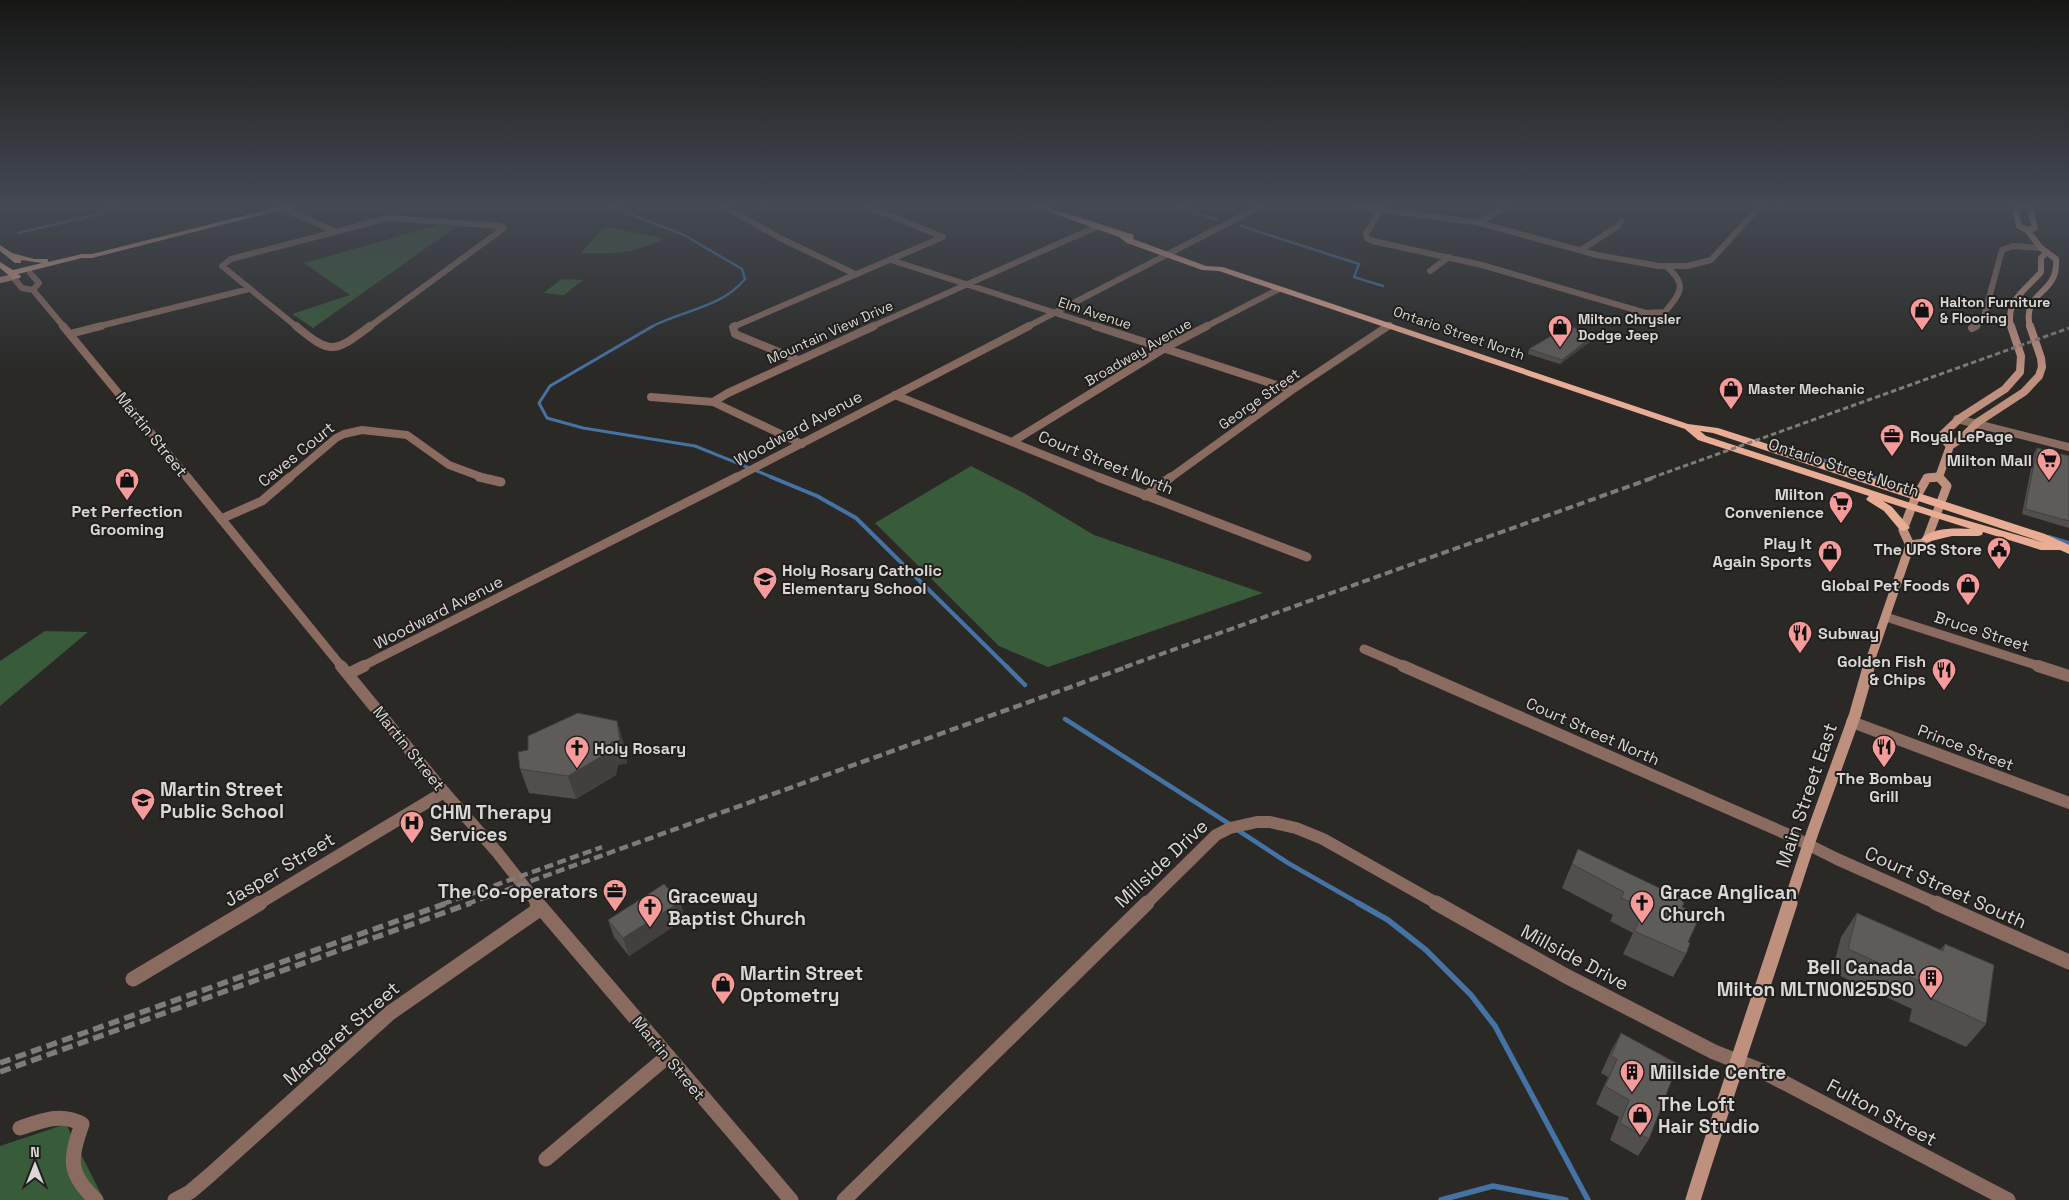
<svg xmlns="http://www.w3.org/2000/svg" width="2069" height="1200" font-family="'Space Grotesk',sans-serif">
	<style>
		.green { fill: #385b39 }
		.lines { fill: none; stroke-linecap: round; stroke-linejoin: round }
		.stream-far4 { stroke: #4473a4; stroke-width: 2.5 }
		.stream-far3 { stroke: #4473a4; stroke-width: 3 }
		.stream-far2 { stroke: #4473a4; stroke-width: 4 }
		.stream-far1 { stroke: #4473a4; stroke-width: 4.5 }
		.stream { stroke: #4473a4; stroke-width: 5.5 }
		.minor-far4 { stroke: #896b60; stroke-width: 6 }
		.minor-far3 { stroke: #896b60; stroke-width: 8 }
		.minor-far2 { stroke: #896b60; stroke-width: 9 }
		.minor-far1 { stroke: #896b60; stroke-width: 12 }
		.minor { stroke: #896b60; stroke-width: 15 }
		.tertiary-far4 { stroke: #896b60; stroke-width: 6 }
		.tertiary-far3 { stroke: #896b60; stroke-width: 8 }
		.tertiary-far2 { stroke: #896b60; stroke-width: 9 }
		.tertiary-far1 { stroke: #896b60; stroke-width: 12 }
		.tertiary { stroke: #896b60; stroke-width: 15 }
		.secondary-far4 { stroke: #bf907e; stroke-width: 6 }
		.secondary-far3 { stroke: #bf907e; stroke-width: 8 }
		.secondary-far2 { stroke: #bf907e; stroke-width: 9 }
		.secondary-far1 { stroke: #bf907e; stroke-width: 12 }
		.secondary { stroke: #bf907e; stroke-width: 15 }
		.primary { fill: #e9ac95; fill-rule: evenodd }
		.rail-far3 { stroke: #7d7c79; stroke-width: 3; stroke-dasharray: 5.5 3; stroke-linecap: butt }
		.rail-far2 { stroke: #7d7c79; stroke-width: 4; stroke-dasharray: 8 4; stroke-linecap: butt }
		.rail-far1 { stroke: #7d7c79; stroke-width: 4.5; stroke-dasharray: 9 4.5; stroke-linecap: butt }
		.rail { stroke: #7d7c79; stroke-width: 5.5; stroke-dasharray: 11 5.5; stroke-linecap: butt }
		.wall { fill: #514f4d }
		.shaded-wall { fill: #42403e }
		.building { fill: #5e5c59; stroke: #42403e }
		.labels { text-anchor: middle; stroke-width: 4; stroke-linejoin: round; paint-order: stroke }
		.far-poi-label { font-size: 14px; font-weight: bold; fill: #d9d8d6; stroke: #201f1c; text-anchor: start }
		.far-street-label { font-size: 14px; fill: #d9d8d6; stroke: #201f1c }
		.street-label { font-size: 16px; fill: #d9d8d6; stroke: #201f1c }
		.poi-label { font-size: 16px; font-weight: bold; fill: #d9d8d6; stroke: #201f1c; text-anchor: end }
		.near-poi-label { font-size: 19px; font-weight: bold; fill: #d9d8d6; stroke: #201f1c; text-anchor: start }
		.near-street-label { font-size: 19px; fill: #d9d8d6; stroke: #201f1c }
	</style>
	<rect width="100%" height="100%" fill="#2a2926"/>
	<path class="green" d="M439 225 456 227 313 328 292 314 350 295 304 263Z
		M610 227 664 239C630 254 617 254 581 253L603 228Z
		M562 279 583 280 564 295 543 293Z
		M971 466 1024 493 1094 535 1263 593 1048 667 999 646 875 523Z
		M45 631 88 632 0 706V661Z
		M66 1124 104 1200H0V1146Z"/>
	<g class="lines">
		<path class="stream-far4" d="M609 206 684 235 742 269 745 279C721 308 683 310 651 327
			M1177 206 1217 220
			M1241 226 1359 264 1354 277 1383 286
			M18 233 104 213 114 206"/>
		<path class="stream-far3" d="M653 326 550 386 539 403 547 418 583 428 695 446 774 478
			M1785 447 1876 478"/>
		<path class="stream-far2" d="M771 477 817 496 856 518 1007 667
			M1872 477 1892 484
			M2049 537 2069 543"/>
		<path class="stream-far1" d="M1006 666 1025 685
			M1065 719 1231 825
			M1236 829 1288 863 1360 904"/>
		<path class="stream" d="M1358 903 1388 920 1426 950 1471 995 1495 1026 1588 1200
			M1441 1200 1493 1186 1566 1200"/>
		<path class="minor-far4" d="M723 206 782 239 855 274
			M1355 206 1480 223 1597 255 1659 266H1687L1711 260 1760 206
			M1383 206 1366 234 1367 238 1373 241 1482 265 1646 313 1665 312C1681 292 1688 285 1666 266
			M285 209 334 231
			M1479 223 1506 206
			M1581 250 1618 226 1621 221
			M891 260 1099 327
			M1430 271 1449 257
			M96 327 249 289
			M297 327 222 266 231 259 388 218 500 226 504 228 369 327
			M733 327 943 237 867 206
			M871 327 1096 227
			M1205 327 1279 289
			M1386 327 1390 325
			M1973 327 1983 320 2002 250 2013 246 2041 248"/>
		<path class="minor-far3" d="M296 326C331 355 334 353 370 326
			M735 326 733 327 735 334 798 360
			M1095 326 1292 390
			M1972 328 1976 326
			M70 334 101 326
			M895 395 1101 478
			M651 397 713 402 802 444
			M713 402 728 393 874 326
			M1957 419 2069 447
			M1012 442 1165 348 1207 326
			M289 478 336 438 344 434 362 430 407 435 449 465 484 478
			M1170 478 1292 390 1388 326"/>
		<path class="minor-far2" d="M479 477 501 482
			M1098 477 1307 557
			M1145 496 1171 477
			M221 519 262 501 290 477
			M1886 617 2042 667
			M1364 649 1406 667"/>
		<path class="minor-far1" d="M1403 666 1789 835 1837 859 1938 904
			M2038 666 2069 676
			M1852 722 2069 803
			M258 904 444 792
			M1146 904 1216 835 1230 828 1257 822H1270L1296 828 1323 839 1438 904"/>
		<path class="minor" d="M1436 903 1566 976 1714 1052 1762 1071 2008 1200
			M1936 903 2069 962
			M133 979 260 903
			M20 1128C41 1121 61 1112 82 1124 70 1159 67 1173 96 1200
			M546 1159 668 1056
			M175 1200 190 1192 210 1175 390 1013 541 908
			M844 1200 1147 903"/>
		<path class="tertiary-far4" d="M2020 206 2032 208
			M30 273 39 283 33 290
			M13 277 22 288 33 290 64 327
			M1027 327 1261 206"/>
		<path class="tertiary-far3" d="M63 326 188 478
			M735 478 1029 326"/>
		<path class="tertiary-far2" d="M187 477 342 667
			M361 667 737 477"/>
		<path class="tertiary-far1" d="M341 666 444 792 497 852 538 904
			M348 674 364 666"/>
		<path class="tertiary" d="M537 903 791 1200"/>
		<path class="secondary-far4" d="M2017 206 2016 212 2019 226 2027 230 2035 228 2031 214 2032 206
			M2027 230 2041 248 2056 259C2059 296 2021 290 2030 327
			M0 280 13 277
			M2011 327C2005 300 2026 290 2041 272V258L2046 253"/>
		<path class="secondary-far3" d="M1950 446 1941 436 1960 418 2005 389 2020 372 2021 356 2011 326
			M1939 477 1950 446 1962 438 1978 422 2024 392 2039 376 2042 367 2041 358 2030 326
			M1927 478 1939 477"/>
		<path class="secondary-far2" d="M1910 545 1925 543 1927 539 1947 486 1939 477
			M1868 667 1910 545 1903 530 1914 501 1927 478 1938 477"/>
		<path class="secondary-far1" d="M1789 904 1812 834 1855 715 1869 666"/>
		<path class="secondary" d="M1693 1200C1724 1100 1758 1002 1790 903"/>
		<path class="primary" d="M283 206H296L92 258H82L18 274 21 276 20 278 13 279 0 268V262L13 270 42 263 21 260V263H15L0 251V245L12 253 34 259H48V262L82 254H92Z
			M1033 206H1044L1134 235 1133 239 1206 266 1223 267 1688 424 1718 428 2045 534 2069 545V554L2060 550H2041L1983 532 1982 535 1978 536H1952L1927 542 1923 541 1921 539C1932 527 1957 528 1971 529L1883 501 1892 507 1910 528 1904 531 1900 530 1884 511 1868 501 1866 499 1869 496 1698 440 1685 429 1219 271 1202 270 1127 243 1119 237ZM1700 431 1713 433 2045 543 1941 513 1706 436Z"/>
		<path class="rail-far3" d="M1651 478 2069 328"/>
		<path class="rail-far2" d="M1125 667 1655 477"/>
		<path class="rail-far1" d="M443 904 602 847
			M467 904 1129 666"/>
		<path class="rail" d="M0 1063 447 903
			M0 1072 471 903"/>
	</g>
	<path class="wall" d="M1595 334 1594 339 1560 364 1528 354 1529 349Z
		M2037 448 2069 456V528L2022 514 2034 453Z
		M624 744 627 763 618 765 616 775 576 799 529 793 520 769Z
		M1578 849 1682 907 1688 942 1686 954 1673 977 1623 954 1633 933 1610 921 1613 915 1562 888Z
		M680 902 685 919 629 956 614 937 608 920Z
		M1857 913 1940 950 1945 944 1986 1024 1966 1047 1909 1021 1912 1009 1832 972 1841 937Z
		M1621 1033 1649 1139 1638 1156 1610 1140 1619 1117 1596 1104 1608 1077 1601 1073 1611 1051Z"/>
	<path class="shaded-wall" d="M1595 334 1594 339 1560 364 1562 360Z
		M617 721 624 744 627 763 618 765 616 775 576 799 568 776 611 742Z
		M680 902 685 919 629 956 623 938Z"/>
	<path class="building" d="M1568 326 1595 334 1562 360 1529 349Z
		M2037 448 2069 456V521L2025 509Z
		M578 713 617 721 620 740 611 742 609 752 568 776 520 769 518 752 528 750V736Z
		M1578 849 1678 897 1684 903 1682 907 1700 916 1688 942 1690 943 1686 954 1634 931 1645 909 1621 898 1624 892 1572 864Z
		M664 884 680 902 623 938 608 920Z
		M1857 913 1943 951 1945 944 1994 965 1986 1024 1928 997 1930 986 1848 949Z
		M1621 1033 1678 1064 1649 1139 1620 1123 1629 1100 1605 1086 1617 1059 1611 1056Z"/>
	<linearGradient id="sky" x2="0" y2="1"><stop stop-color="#171715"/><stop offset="0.55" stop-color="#444952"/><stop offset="1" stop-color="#444952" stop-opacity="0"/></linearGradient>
	<rect width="2069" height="374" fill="url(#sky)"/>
	<defs>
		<symbol id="shop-pin" viewBox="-11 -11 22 30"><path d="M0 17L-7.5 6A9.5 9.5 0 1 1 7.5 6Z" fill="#f59b9a" stroke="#201f1c"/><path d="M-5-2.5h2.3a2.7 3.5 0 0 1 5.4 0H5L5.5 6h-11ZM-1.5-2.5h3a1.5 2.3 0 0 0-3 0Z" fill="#111"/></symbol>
		<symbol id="office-pin" viewBox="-11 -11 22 30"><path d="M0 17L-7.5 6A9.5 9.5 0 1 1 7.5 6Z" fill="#f59b9a" stroke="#201f1c"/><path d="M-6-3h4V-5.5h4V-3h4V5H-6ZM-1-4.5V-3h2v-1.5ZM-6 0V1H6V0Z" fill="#111"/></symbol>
		<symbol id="supermarket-pin" viewBox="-11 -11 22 30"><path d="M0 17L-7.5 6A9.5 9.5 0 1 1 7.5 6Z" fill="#f59b9a" stroke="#201f1c"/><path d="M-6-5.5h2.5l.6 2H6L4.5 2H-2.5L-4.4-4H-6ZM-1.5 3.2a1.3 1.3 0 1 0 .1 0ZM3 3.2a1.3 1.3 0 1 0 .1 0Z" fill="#111"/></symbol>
		<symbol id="civic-pin" viewBox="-11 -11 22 30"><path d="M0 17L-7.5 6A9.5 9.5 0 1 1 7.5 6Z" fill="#f59b9a" stroke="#201f1c"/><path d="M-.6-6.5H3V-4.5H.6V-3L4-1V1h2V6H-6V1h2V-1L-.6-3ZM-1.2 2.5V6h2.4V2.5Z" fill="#111"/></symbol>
		<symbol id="school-pin" viewBox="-11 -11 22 30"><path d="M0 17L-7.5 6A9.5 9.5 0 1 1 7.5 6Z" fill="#f59b9a" stroke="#201f1c"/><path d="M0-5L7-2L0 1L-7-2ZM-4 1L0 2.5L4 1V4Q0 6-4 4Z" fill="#111"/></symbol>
		<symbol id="restaurant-pin" viewBox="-11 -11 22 30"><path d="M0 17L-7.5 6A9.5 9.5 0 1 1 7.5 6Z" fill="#f59b9a" stroke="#201f1c"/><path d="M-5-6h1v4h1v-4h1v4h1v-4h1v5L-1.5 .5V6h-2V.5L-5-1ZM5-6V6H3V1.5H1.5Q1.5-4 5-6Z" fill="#111"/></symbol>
		<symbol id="church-pin" viewBox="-11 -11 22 30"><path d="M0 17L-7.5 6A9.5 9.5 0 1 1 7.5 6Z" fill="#f59b9a" stroke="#201f1c"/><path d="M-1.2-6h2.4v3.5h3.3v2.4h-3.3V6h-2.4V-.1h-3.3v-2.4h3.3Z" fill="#111"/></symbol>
		<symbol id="hospital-pin" viewBox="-11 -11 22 30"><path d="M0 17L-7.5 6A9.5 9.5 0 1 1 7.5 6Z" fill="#f59b9a" stroke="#201f1c"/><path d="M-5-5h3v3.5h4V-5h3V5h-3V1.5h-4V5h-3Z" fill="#111"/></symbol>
		<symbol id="building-pin" viewBox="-11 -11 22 30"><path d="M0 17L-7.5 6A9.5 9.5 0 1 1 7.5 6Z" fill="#f59b9a" stroke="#201f1c"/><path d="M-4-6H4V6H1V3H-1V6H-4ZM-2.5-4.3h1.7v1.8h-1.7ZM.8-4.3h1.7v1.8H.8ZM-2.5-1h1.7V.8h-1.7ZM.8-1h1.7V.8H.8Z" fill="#111"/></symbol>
	</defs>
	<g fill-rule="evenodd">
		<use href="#shop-pin" x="1908" y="296" width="28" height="38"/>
		<use href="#shop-pin" x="1546" y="313" width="28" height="38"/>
		<use href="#shop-pin" x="1717" y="375" width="28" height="38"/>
		<use href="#office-pin" x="1878" y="422" width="28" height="38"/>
		<use href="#supermarket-pin" x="2035" y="446" width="28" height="38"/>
		<use href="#shop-pin" x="113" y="466" width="28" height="38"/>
		<use href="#supermarket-pin" x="1827" y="489" width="28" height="38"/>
		<use href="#civic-pin" x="1985" y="535" width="28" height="38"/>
		<use href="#shop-pin" x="1816" y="538" width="28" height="38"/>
		<use href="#school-pin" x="751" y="565" width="28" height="38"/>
		<use href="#shop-pin" x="1954" y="571" width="28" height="38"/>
		<use href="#restaurant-pin" x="1786" y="619" width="28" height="38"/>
		<use href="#restaurant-pin" x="1930" y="656" width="28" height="38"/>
		<use href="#restaurant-pin" x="1870" y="733" width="28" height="38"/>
		<use href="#church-pin" x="563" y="734" width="28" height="38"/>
		<use href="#school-pin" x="129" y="786" width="28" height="38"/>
		<use href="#hospital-pin" x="398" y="809" width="28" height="38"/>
		<use href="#office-pin" x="601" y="877" width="28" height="38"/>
		<use href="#church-pin" x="1628" y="889" width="28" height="38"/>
		<use href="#church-pin" x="636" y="893" width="28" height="38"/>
		<use href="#building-pin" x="1917" y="964" width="28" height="38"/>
		<use href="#shop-pin" x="709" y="970" width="28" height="38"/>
		<use href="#building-pin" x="1618" y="1058" width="28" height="38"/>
		<use href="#shop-pin" x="1626" y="1101" width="28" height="38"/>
	</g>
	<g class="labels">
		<g class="far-poi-label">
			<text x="1940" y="307">Halton Furniture<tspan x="1940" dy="16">&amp; Flooring</tspan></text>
			<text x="1578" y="324">Milton Chrysler<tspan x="1578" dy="16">Dodge Jeep</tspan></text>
			<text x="1748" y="394">Master Mechanic</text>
		</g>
		<g class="far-street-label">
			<text transform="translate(1095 313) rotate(18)" y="5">Elm Avenue</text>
			<text transform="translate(830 332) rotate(-24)" y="5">Mountain View Drive</text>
			<text transform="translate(1459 333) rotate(19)" y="5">Ontario Street North</text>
			<text transform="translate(1138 352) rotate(-30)" y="5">Broadway Avenue</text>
			<text transform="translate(1259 399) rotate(-35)" y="5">George Street</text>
		</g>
		<g class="street-label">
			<text transform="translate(798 428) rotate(-28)" y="6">Woodward Avenue</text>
			<text transform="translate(152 434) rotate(51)" y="6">Martin Street</text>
			<text transform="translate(296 454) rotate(-39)" y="6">Caves Court</text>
			<text transform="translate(1106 462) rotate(22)" y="6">Court Street North</text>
			<text transform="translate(1844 467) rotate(18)" y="6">Ontario Street North</text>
			<text transform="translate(438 612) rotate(-27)" y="6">Woodward Avenue</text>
			<text transform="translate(1982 631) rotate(18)" y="6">Bruce Street</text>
			<text transform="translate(1593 731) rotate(24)" y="6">Court Street North</text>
			<text transform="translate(1966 747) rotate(21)" y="6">Prince Street</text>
			<text transform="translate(409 748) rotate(51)" y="6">Martin Street</text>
			<text transform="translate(669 1058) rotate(50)" y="6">Martin Street</text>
		</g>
		<g class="poi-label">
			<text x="1910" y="442" text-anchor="start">Royal LePage</text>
			<text x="2032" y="466">Milton Mall</text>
			<text x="1824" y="500">Milton<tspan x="1824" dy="18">Convenience</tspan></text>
			<text x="127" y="517" text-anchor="middle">Pet Perfection<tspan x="127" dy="18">Grooming</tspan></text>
			<text x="1812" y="549">Play It<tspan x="1812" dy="18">Again Sports</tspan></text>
			<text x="1982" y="555">The UPS Store</text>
			<text x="782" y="576" text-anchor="start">Holy Rosary Catholic<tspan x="782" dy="18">Elementary School</tspan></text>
			<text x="1950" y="591">Global Pet Foods</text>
			<text x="1818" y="639" text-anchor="start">Subway</text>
			<text x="1926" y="667">Golden Fish<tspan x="1926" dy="18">&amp; Chips</tspan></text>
			<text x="594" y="754" text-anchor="start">Holy Rosary</text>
			<text x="1884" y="784" text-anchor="middle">The Bombay<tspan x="1884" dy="18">Grill</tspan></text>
		</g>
		<g class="near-poi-label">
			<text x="160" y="796">Martin Street<tspan x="160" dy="22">Public School</tspan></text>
			<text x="430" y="819">CHM Therapy<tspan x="430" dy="22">Services</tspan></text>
			<text x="598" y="898" text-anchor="end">The Co-operators</text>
			<text x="1660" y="899">Grace Anglican<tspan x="1660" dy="22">Church</tspan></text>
			<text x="668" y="903">Graceway<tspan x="668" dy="22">Baptist Church</tspan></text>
			<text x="1914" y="974" text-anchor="end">Bell Canada<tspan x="1914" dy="22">Milton MLTNON25DS0</tspan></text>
			<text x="740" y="980">Martin Street<tspan x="740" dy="22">Optometry</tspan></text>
			<text x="1650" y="1079">Millside Centre</text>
			<text x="1658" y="1111">The Loft<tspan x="1658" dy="22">Hair Studio</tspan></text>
		</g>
		<g class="near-street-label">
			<text transform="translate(1806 795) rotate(-71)" y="7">Main Street East</text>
			<text transform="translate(1161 863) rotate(-43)" y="7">Millside Drive</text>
			<text transform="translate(279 869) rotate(-31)" y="7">Jasper Street</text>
			<text transform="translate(1946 887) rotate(24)" y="7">Court Street South</text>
			<text transform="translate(1575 957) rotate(28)" y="7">Millside Drive</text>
			<text transform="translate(341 1033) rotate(-41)" y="7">Margaret Street</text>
			<text transform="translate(1882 1112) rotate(28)" y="7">Fulton Street</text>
		</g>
	</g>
	<g transform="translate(35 1165)" stroke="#201f1c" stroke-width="4" paint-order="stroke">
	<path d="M0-4L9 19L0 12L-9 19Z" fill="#d9d8d6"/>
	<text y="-8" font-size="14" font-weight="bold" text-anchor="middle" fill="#d9d8d6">N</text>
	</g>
</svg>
